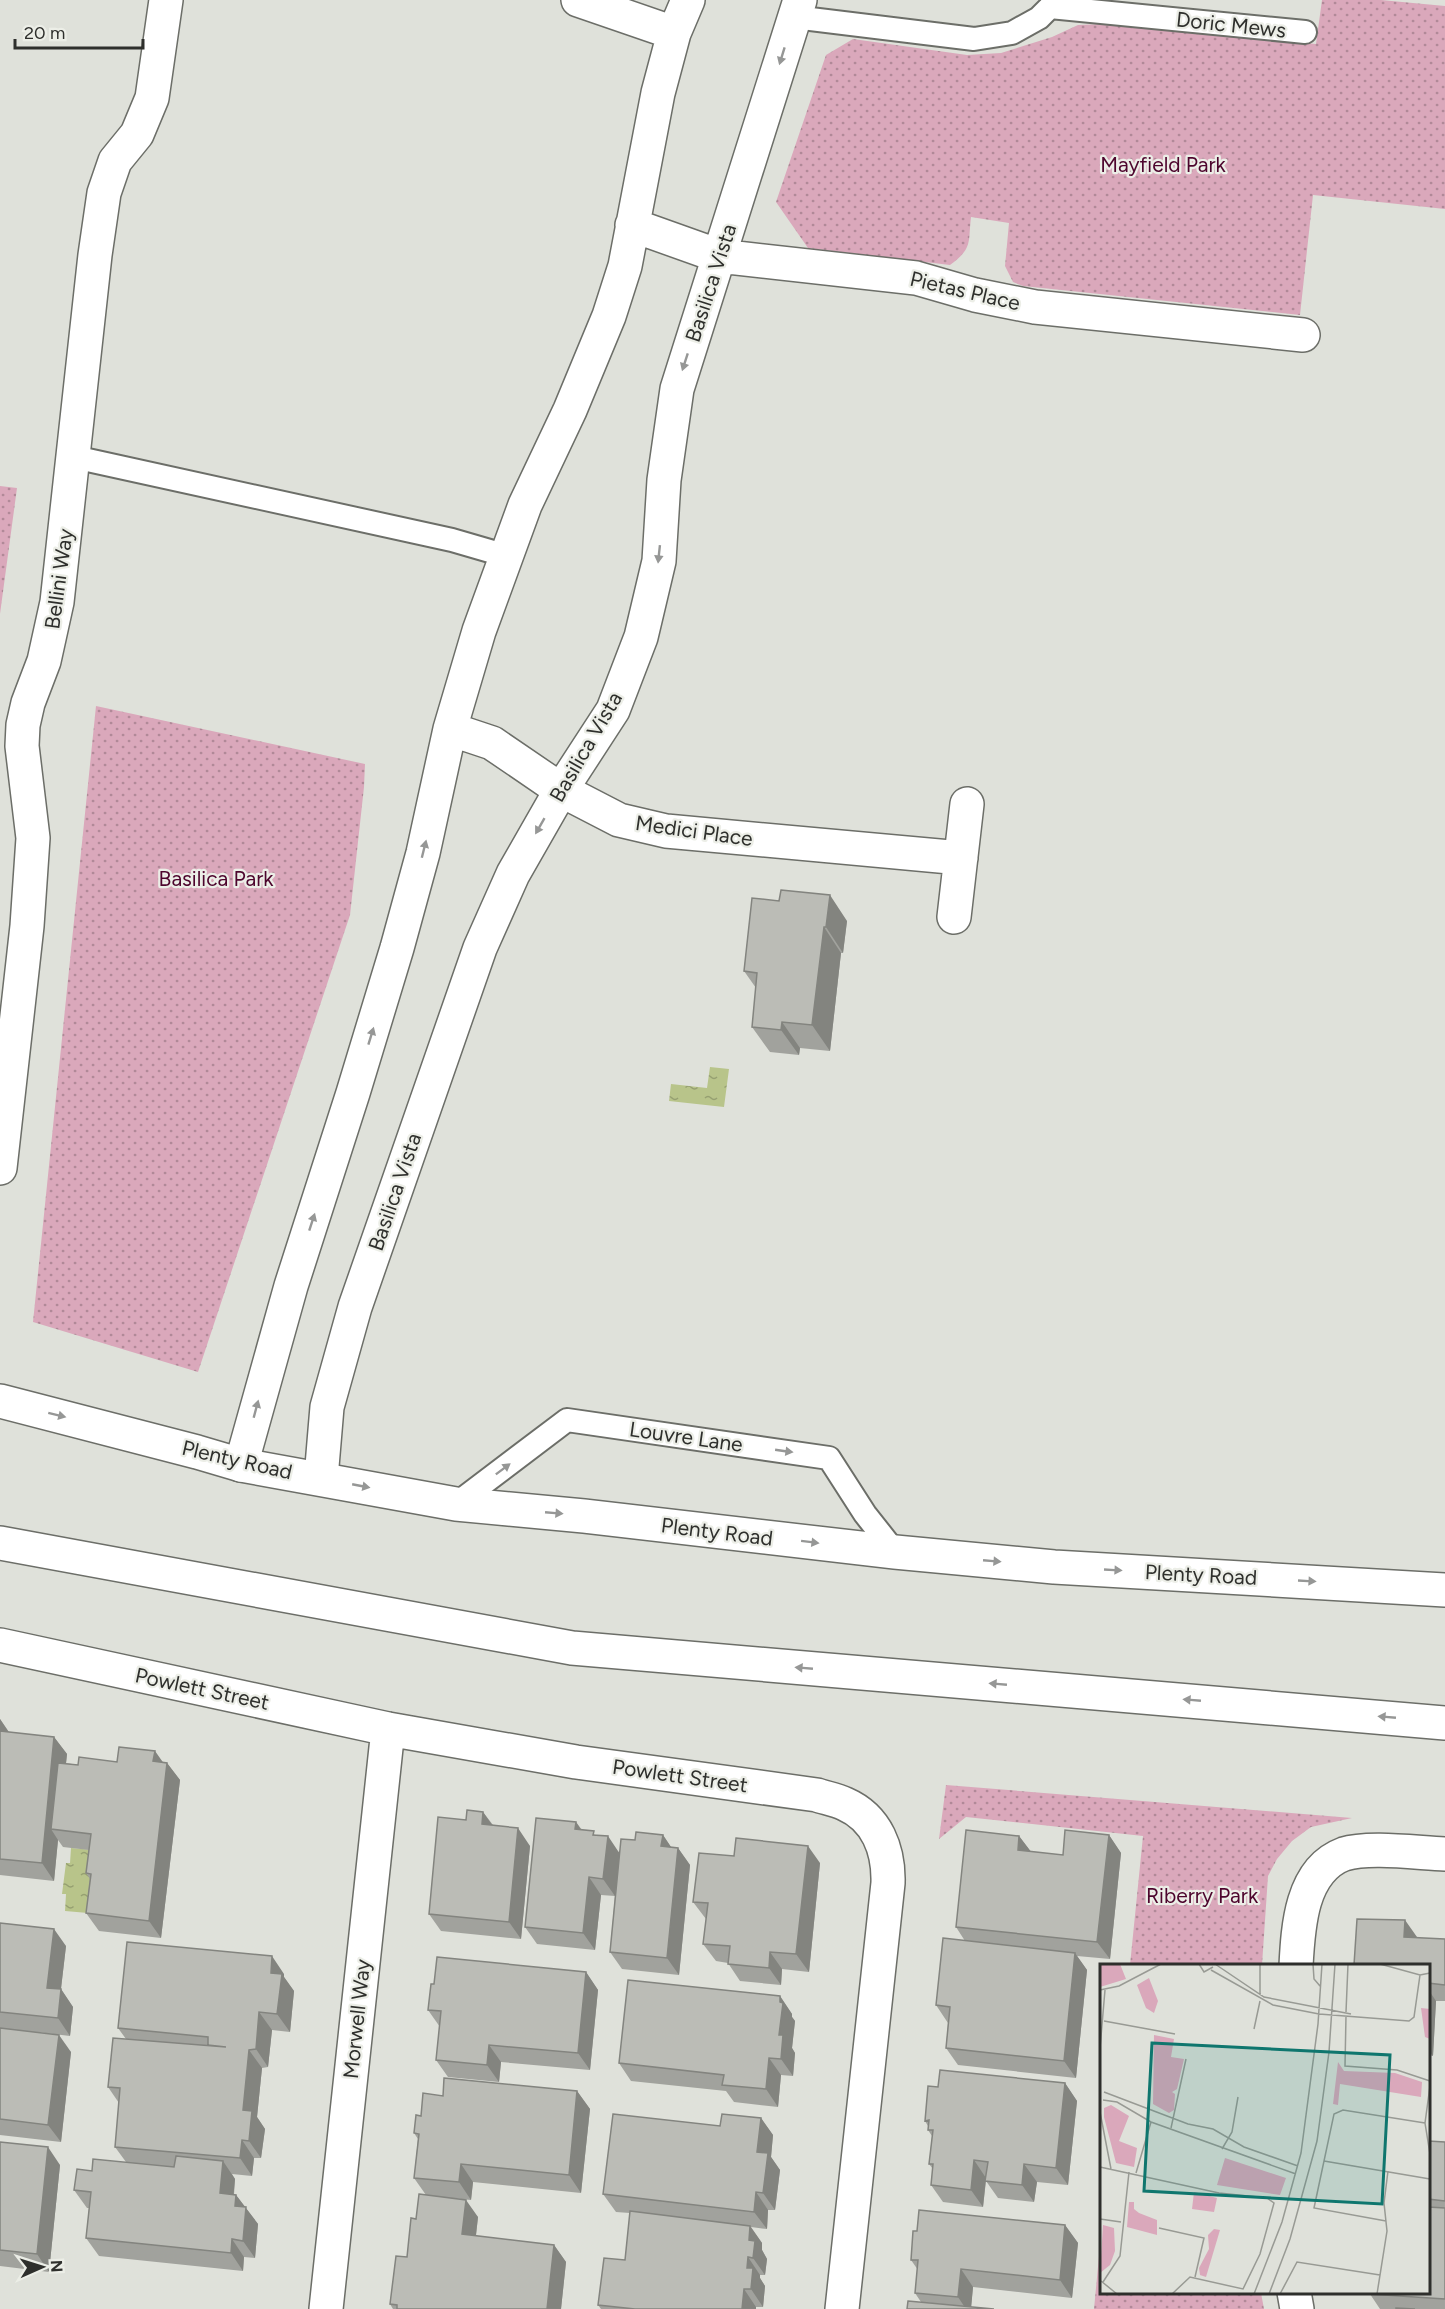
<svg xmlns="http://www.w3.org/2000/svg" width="1445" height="2309" font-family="Figtree,sans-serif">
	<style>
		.grass { fill: url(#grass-dots) }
		.water { fill: url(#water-ripples) }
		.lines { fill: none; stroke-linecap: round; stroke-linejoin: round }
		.service-casing { stroke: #6c6e68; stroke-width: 26 }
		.minor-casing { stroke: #6c6e68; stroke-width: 36 }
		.trunk-casing { stroke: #6c6e68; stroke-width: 36 }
		.service { stroke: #fff; stroke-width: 22 }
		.minor { stroke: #fff; stroke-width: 33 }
		.trunk { stroke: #fff; stroke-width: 33 }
		.wall { fill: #a1a29d }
		.shaded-wall { fill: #83847f }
		.building { fill: #bbbcb6; stroke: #83847f; stroke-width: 1.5 }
		.oneway { fill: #969796 }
		.labels { text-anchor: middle; stroke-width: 4.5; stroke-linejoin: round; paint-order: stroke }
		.street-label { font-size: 21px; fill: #2e2f2c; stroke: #eceee7 }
		.park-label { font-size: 21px; fill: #4d052d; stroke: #eceee7 }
		.inset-road { fill: none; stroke: #989a94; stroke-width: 1.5 }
		.view { fill: #0f766e; fill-opacity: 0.15; stroke: #0f766e; stroke-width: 3 }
		.inset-edge { fill: none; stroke: #2e2f2c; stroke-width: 3 }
	</style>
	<defs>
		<pattern id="grass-dots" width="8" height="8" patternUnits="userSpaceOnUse" patternTransform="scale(1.5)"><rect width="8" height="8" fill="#daa8bb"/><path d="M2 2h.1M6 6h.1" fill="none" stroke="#b18998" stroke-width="1.8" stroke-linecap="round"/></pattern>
		<pattern id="water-ripples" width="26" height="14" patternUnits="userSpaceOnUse" patternTransform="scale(1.5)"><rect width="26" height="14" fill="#b8c48a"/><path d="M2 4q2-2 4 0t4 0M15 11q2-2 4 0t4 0" fill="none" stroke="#96a071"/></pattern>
	</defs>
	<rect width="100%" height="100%" fill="#dfe1da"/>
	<path class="grass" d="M1322 0H1381L1445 6V209L1313 195 1300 315 1023 286 1013 282 1005 266 1009 223 971 217C968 243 973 248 950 265L808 248 776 202 826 55 853 39 967 55 1001 53 1052 37 1078 25 1103 24 1316 44Z
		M0 486 17 488 0 614Z
		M96 706 365 764 364 787 350 915 198 1372 33 1322Z
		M946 1785 1352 1818 1311 1827 1292 1841 1277 1859 1268 1876 1262 1965H1130L1143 1836 966 1817 939 1839Z
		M1101 2235 1102 2292 1261 2293 1264 2309H1094Z"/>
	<path class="water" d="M710 1067 729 1069 724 1107 669 1101 671 1084 707 1088Z
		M71 1848 94 1850 88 1913 65 1911 66 1894H62L66 1863H70Z"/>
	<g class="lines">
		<defs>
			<path id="service" d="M1050 7 1305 32
				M794 17 974 39 1012 33 1039 18 1050 7 1054 0
				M74 457 452 540 507 556
				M456 1504 567 1420 829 1458 865 1514 895 1552"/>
			<path id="minor" d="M578 0 674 33
				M632 225 719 256 916 278 975 295 1035 307 1303 335
				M450 729 492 743 561 790 619 820 666 831 961 858
				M954 917 967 804
				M0 1168 27 926 33 838 22 746 23 725 28 703 44 661 57 602 95 255 104 193 115 161 137 134 152 98 166 0
				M241 1465 291 1286 353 1093 397 948 423 853 450 729 479 631 525 505 570 410 609 316 625 266 658 93 674 33 688 0
				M321 1478 327 1407 355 1307 480 948 513 874 561 790 613 710 641 637 659 561 664 480 677 389 800 0
				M0 1645 388 1729 576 1762 817 1795C826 1798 836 1800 845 1804 877 1818 889 1850 888 1883L842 2309
				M1296 1966C1298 1927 1301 1870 1344 1854 1369 1846 1418 1853 1445 1854
				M1294 2292 1297 2309
				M326 2309 388 1729"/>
			<path id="trunk" d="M0 1401 197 1452 241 1465 456 1504 584 1516 895 1552 1054 1567 1445 1590
				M0 1543 572 1648 1445 1723"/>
		</defs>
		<use href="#service" class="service-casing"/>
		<use href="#minor" class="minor-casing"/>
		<use href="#trunk" class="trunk-casing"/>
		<use href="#service" class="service"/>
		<use href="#minor" class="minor"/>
		<use href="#trunk" class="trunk"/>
	</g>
	<path class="wall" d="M752 898 847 921 843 953H841L830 1051 800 1048 799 1055 770 1052 752 1027 756 988 744 971Z
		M0 1719 9 1732 54 1737 67 1754 66 1763 78 1765 117 1762 167 1763 180 1780 161 1938 99 1931 86 1913 90 1879 86 1873 89 1850 63 1847 58 1840 54 1881 0 1875Z
		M483 1812 493 1825 530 1846 521 1939 441 1931 429 1914 466 1820Z
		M576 1822 582 1830 596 1835 620 1853 635 1840 663 1835 671 1847 678 1848 690 1865 679 1975 622 1969 610 1952 615 1896 601 1895 595 1950 537 1944 525 1927Z
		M1109 1835 1121 1853 1110 1959 1077 1956 1087 1970 1076 2078 958 2065 946 2048 948 2023 936 2005 965 1941 956 1927 1019 1836 1031 1852 1063 1855Z
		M820 1863 809 1972 782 1969 781 1985 740 1981 728 1963 716 1961 703 1944 706 1919 693 1902Z
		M0 1923 66 1946 61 1989 73 2007 70 2036 37 2032 71 2052 61 2142 0 2135Z
		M1417 1938 1445 1939V2001H1436L1433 2056 1428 2055V1965Z
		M586 1972 598 1990 590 2070 501 2062 499 2082 448 2077 436 2060 440 2027 428 2010 434 1984Z
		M284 1974V1977L294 1991 290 2032 272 2030 268 2067 262 2068 257 2117 265 2129 261 2158H254L252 2176 232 2174 235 2179 234 2195H236L258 2224 255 2258 244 2257 243 2271 99 2256 86 2238 89 2208H87L74 2190 92 2171 126 2162 115 2147 119 2103 108 2087 126 2039 118 2028Z
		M780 1996 792 2014V2017L795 2021 792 2048 795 2053 793 2076 781 2075 778 2107 734 2102 726 2091 631 2081 619 2063Z
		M1065 2083 1077 2101 1068 2185 1037 2182 1034 2202 998 2198 986 2181 983 2207 943 2202 931 2185 933 2169 929 2164 932 2136 928 2130V2126L925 2121 938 2087Z
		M577 2091 590 2109 581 2193 473 2182 471 2200 452 2198 478 2217 476 2236 554 2245 566 2262 561 2309H393L390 2304 407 2257 416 2219 426 2195 414 2178 418 2139 414 2133 421 2116 443 2096Z
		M761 2118 773 2135 771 2157 780 2170 775 2210H768L767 2229 751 2227 762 2243V2250L767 2259 765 2275H760V2278L765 2286 763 2307H756V2309H601L598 2305 625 2260 630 2213 616 2212 603 2194 720 2126Z
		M1428 2141 1445 2142V2309H1380L1370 2294 1428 2292Z
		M0 2142 60 2165 49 2272 0 2266Z
		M1065 2225 1078 2243 1072 2298 973 2287 971 2307 921 2302 915 2293 918 2270 911 2260 917 2231Z"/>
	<path class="shaded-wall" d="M830 895 847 921 843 953 826 927Z
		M824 927 841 953 830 1051 812 1025Z
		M782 1022 800 1048 799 1055 781 1030Z
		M0 1719 8 1731V1732L0 1731Z
		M54 1737 67 1754 59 1830 51 1829 58 1840 54 1881 42 1863Z
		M155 1751 167 1768V1763L180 1780 161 1938 149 1921 153 1761Z
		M483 1812 495 1829 482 1824Z
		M576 1822 588 1840 575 1829Z
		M518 1828 530 1846 521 1939 509 1922Z
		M663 1835 675 1853 661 1846Z
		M1109 1835 1121 1853 1110 1959 1097 1942Z
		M608 1836 620 1854 615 1896 603 1879Z
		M1019 1836 1032 1853 1018 1850Z
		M808 1846 820 1863 809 1972 796 1954Z
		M678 1848 690 1865 679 1975 667 1958Z
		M589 1877 601 1895 595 1950 583 1933Z
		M1405 1920 1417 1937 1416 1954 1404 1937Z
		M54 1929 66 1946 59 2005 47 1988Z
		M770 1952 782 1969 781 1985 769 1968Z
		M1075 1953 1087 1970 1076 2078 1064 2061Z
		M272 1956 284 1974V1977L294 1991 290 2032 277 2014 271 1973Z
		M586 1972 598 1990 590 2070 578 2053Z
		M61 1989 73 2007 70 2036 58 2018Z
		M1428 1989 1436 2001 1433 2056 1428 2050Z
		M780 1996 792 2014V2017L795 2021 792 2048 795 2053 793 2076 781 2059 779 2035Z
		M259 2012 272 2030 268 2067 256 2049Z
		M59 2035 71 2052 61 2142 48 2125Z
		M489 2045 501 2062 499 2082 487 2065Z
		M249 2050 262 2068 257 2117 265 2129 261 2158 249 2141 243 2110Z
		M769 2058 781 2075 778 2107 766 2089Z
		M1065 2083 1077 2101 1068 2185 1056 2168Z
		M577 2091 590 2109 581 2193 569 2175Z
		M761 2118 773 2135 771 2157 780 2170 775 2210 763 2193 757 2152Z
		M242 2140 254 2158 252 2176 240 2158Z
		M48 2147 60 2165 49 2272 37 2254Z
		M974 2160 986 2178 983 2207 971 2190Z
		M223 2161 235 2179 232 2211 220 2193Z
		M461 2164 473 2182 471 2200 459 2182Z
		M1024 2164 1037 2182 1034 2202 1022 2185Z
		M756 2192 768 2210 767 2229 754 2212Z
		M236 2195 258 2224 255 2258 243 2241 235 2206Z
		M466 2200 478 2217 474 2251 462 2234Z
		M1065 2225 1078 2243 1072 2298 1060 2280Z
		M750 2226 762 2243V2250L767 2259 765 2275 753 2258 749 2240Z
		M232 2239 244 2257 243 2271 231 2253Z
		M554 2245 566 2262 561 2309H547Z
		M748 2257 760 2275V2278L765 2286 763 2307 751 2289 747 2268Z
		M961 2269 973 2287 971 2309H966L958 2297Z
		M744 2289 756 2307V2309H742Z"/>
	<path class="building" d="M781 890 830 895 826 927H824L812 1025 782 1022 781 1030 752 1027 757 973 744 971 752 898 779 901Z
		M0 1731 54 1737 42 1863 0 1859Z
		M119 1747 155 1751 153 1761 167 1763 149 1921 86 1913 91 1874 86 1873 91 1834 51 1829 58 1763 78 1765 79 1757 117 1762Z
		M467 1810 483 1812 482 1824 518 1828 509 1922 429 1914 438 1817 466 1820Z
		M536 1818 576 1822 575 1829 594 1831 593 1835 608 1836 603 1879 589 1877 583 1933 525 1927Z
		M966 1830 1019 1836 1018 1850 1063 1855 1065 1830 1109 1835 1097 1942 956 1927Z
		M636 1832 663 1835 661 1846 678 1848 667 1958 610 1952 621 1839 635 1840Z
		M736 1838 808 1846 796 1954 770 1952 769 1968 728 1964 730 1946 703 1944 708 1903 693 1902 699 1853 734 1856Z
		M1357 1919 1405 1920 1404 1937 1445 1939V1985L1428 1983V1965H1354Z
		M0 1923 54 1929 47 1988 61 1989 58 2018 0 2012Z
		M943 1938 1075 1953 1064 2061 946 2048 950 2007 936 2005Z
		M127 1942 272 1956 271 1973 282 1974 277 2014 259 2012 256 2049 249 2050 243 2110 252 2111 249 2141 242 2140 240 2158 115 2147 120 2088 108 2087 113 2038 226 2047 208 2045V2037L118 2028Z
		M437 1957 586 1972 578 2053 489 2045 487 2065 436 2060 441 2011 428 2010 431 1984H434Z
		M628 1980 780 1996V2002L783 2003 779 2035H783L781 2059 769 2058 766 2089 722 2085 724 2075 619 2063Z
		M0 2028 59 2035 48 2125 0 2119Z
		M940 2070 1065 2083 1056 2168 1024 2164 1022 2185 985 2181 988 2162 974 2160 971 2190 931 2185 933 2164H929L933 2130H928L929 2120 925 2121 928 2086 938 2087Z
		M444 2078 577 2091 569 2175 461 2164 459 2182 414 2178 419 2134 414 2133 416 2115 421 2116 423 2093 443 2096Z
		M613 2114 720 2126 722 2114 761 2118 757 2152 768 2153 763 2193 756 2192 754 2212 603 2194Z
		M1428 2141 1445 2142V2201L1428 2199Z
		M0 2142 48 2147 37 2254 0 2250Z
		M176 2156 223 2161 220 2193 236 2195 235 2206 246 2207 243 2241 232 2239 231 2253 86 2238 91 2192 74 2190 77 2169 92 2171 93 2159 174 2167Z
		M419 2194 466 2200 462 2234 554 2245 547 2309H397V2305L390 2304 396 2256 407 2257 411 2218 416 2219Z
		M1428 2207 1445 2208V2299L1370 2294V2292H1428Z
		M919 2210 1065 2225 1060 2280 961 2269 958 2297 915 2293 918 2260H911L913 2231H917Z
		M630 2211 750 2226 749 2240 755 2241 753 2258 748 2257 747 2268H753L751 2289H744L742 2309H635L598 2305 604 2258 625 2260Z
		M908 2301 994 2309H907Z
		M1396 2308 1415 2309H1396Z"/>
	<defs><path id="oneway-solid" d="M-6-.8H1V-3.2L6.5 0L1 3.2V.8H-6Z" transform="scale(1.5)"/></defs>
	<g class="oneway">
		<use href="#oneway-solid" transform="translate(782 56) rotate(107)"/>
		<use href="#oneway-solid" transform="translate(685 362) rotate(108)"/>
		<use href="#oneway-solid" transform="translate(659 554) rotate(96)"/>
		<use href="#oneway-solid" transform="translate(540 826) rotate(120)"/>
		<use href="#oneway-solid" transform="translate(424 849) rotate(-76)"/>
		<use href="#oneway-solid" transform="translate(371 1036) rotate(-73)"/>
		<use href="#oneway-solid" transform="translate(312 1222) rotate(-72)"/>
		<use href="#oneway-solid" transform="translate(256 1409) rotate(-75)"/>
		<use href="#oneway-solid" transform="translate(57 1415) rotate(14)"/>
		<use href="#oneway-solid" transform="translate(784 1451) rotate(8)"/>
		<use href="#oneway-solid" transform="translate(503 1469) rotate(-37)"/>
		<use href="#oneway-solid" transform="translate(361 1486) rotate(11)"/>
		<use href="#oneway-solid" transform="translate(554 1513) rotate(5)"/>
		<use href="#oneway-solid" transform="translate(810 1542) rotate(7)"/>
		<use href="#oneway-solid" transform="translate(992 1561) rotate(5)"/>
		<use href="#oneway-solid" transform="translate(1113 1570) rotate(3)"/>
		<use href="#oneway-solid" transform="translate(1307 1581) rotate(3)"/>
		<use href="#oneway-solid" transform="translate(804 1668) rotate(-175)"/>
		<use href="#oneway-solid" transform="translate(998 1684) rotate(-175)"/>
		<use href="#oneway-solid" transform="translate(1192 1700) rotate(-175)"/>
		<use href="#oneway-solid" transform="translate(1387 1717) rotate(-175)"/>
	</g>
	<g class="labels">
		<g class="street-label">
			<text transform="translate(1231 25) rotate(6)" y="7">Doric Mews</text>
			<text transform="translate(711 283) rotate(-72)" y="7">Basilica Vista</text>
			<text transform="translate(965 291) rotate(13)" y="7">Pietas Place</text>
			<text transform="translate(59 579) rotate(-82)" y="7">Bellini Way</text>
			<text transform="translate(586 747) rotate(-60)" y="7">Basilica Vista</text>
			<text transform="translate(694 831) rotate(8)" y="7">Medici Place</text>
			<text transform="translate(395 1192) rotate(-71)" y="7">Basilica Vista</text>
			<text transform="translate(686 1437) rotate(8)" y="7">Louvre Lane</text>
			<text transform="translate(237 1460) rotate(13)" y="7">Plenty Road</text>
			<text transform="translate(717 1532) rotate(7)" y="7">Plenty Road</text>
			<text transform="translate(1201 1575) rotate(3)" y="7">Plenty Road</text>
			<text transform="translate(202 1689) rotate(12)" y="7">Powlett Street</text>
			<text transform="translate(680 1776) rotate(8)" y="7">Powlett Street</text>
			<text transform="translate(357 2019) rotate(-84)" y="7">Morwell Way</text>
		</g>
		<g class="park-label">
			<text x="1163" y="172">Mayfield Park</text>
			<text x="216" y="886">Basilica Park</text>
			<text x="1202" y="1903">Riberry Park</text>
		</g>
	</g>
	<g transform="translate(1100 1964)">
		<rect width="330" height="330" fill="#dfe1da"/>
		<path d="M0 0H20L26 15 0 23ZM49 14 58 37 54 49 46 44 37 21ZM321 44 330 45V75L325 73ZM54 71 74 75 71 93 84 95 77 125 72 128 75 130 74 146 69 149 53 140ZM238 98 244 107 295 109 322 118 321 133 240 120 238 141 233 140ZM11 141 29 152 19 177 37 184 34 203 16 199 4 153V144ZM125 194 186 214 180 231 117 221ZM94 228 117 234 114 248 92 245ZM29 238H34V245L39 249 57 256V271L27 263ZM3 261 14 264 15 287 10 301 0 309ZM114 265 120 266 106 313 100 311 99 304 109 285 108 271Z" fill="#daa8bb"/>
		<path class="inset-road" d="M99 0 104 8 113 3M115 0 164 33 251 50M160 0V31M213 0 214 15 220 22M280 0 320 11 330 9M111 6 173 41 219 50 309 57 314 53 320 11M0 26 19 22 61 0M246 48 248 0M246 52 245 102 297 106 330 117M4 57 75 70M154 65 160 37M0 84 5 26M330 122 325 159 330 190M4 128 88 160 113 165 144 183 198 202M3 136 17 138 51 158 196 210M0 148 11 205M71 164 86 95M122 185 132 168 138 133M224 197 330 215M0 203 119 229 167 234 174 239 160 290 143 325 90 313 72 330M36 209 51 158M0 255 21 258M286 257 214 244 234 150 243 146 325 159M59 264 104 274 95 313M1 317 17 330M3 318 20 292 29 208M154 330 182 258 201 189 218 60 222 0M169 330 190 275 217 177 229 88 235 0M180 330 197 298 280 311M277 330 287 267 284 239 288 207"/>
		<path class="view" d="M52 79 290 91 282 240 44 227Z"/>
		<rect width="330" height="330" class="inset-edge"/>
	</g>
	<g transform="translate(42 2267) rotate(87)" stroke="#eceee7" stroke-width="4.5" paint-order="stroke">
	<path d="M0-4.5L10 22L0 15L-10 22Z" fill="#2e2f2c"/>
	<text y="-9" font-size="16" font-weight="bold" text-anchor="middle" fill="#2e2f2c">N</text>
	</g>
	<path d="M15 39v9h128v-9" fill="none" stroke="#2e2f2c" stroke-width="3"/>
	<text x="24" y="39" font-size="18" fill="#2e2f2c" stroke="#eceee7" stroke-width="4.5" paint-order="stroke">20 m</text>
</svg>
